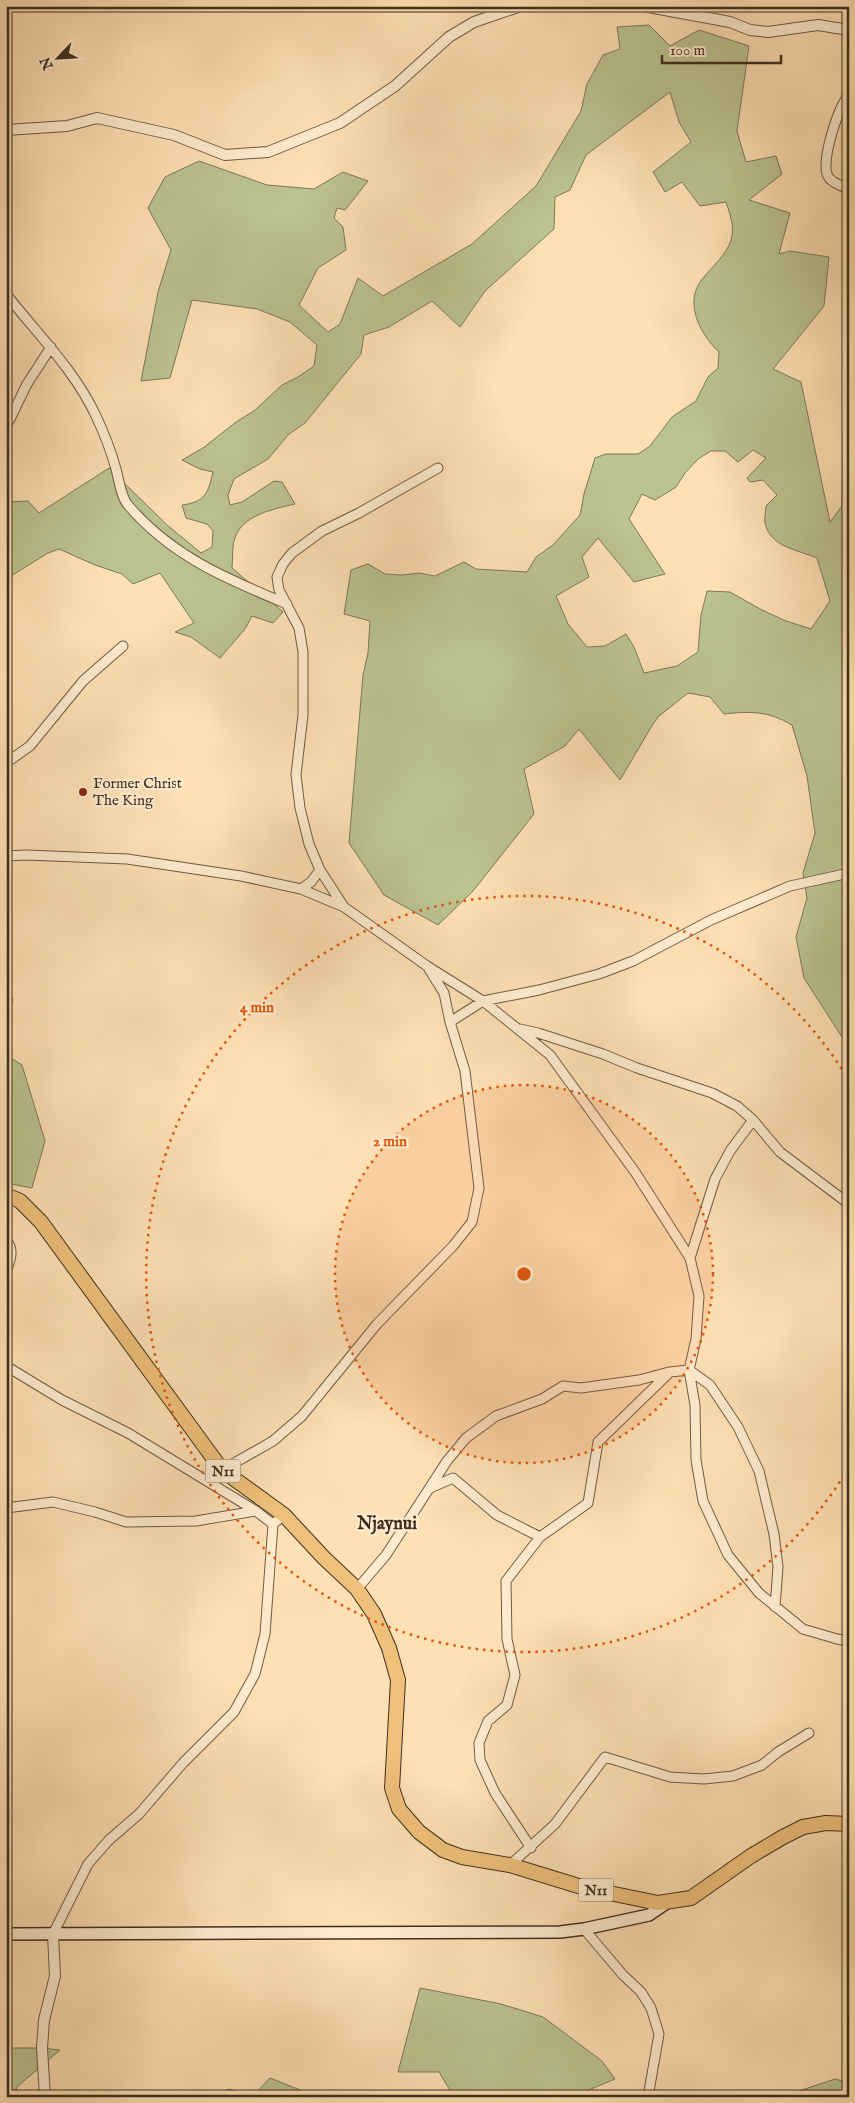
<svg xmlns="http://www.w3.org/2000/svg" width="855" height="2103" font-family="'IM FELL English',serif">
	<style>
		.green { fill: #bbc391; stroke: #7c7958; fill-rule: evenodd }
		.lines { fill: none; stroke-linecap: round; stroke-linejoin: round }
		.minor-casing { stroke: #6d5b45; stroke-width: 11 }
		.tertiary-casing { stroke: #6d5b45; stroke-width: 12 }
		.secondary-casing { stroke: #3d2f20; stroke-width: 14 }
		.trunk-casing { stroke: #3d2f20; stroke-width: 16 }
		.minor { stroke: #feebce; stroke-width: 9 }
		.tertiary { stroke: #feebce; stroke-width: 10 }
		.secondary { stroke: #feebce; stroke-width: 11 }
		.trunk { stroke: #efc07a; stroke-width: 14 }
		.ring { fill: none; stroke: #df570d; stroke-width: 2.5; stroke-dasharray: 2.5 5 }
		.poi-dot { fill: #8f2418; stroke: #feebce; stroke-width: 2 }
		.labels { text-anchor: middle; stroke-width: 4.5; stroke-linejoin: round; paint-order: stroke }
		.shield { fill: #feebce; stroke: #776754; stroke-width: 1 }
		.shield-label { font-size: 14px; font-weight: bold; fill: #3d2f20 }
		.poi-label { font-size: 15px; fill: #3d2f20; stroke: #feebce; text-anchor: start }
		.quarter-label { font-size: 18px; font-weight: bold; fill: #3d2f20; stroke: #feebce }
		.centre { fill: #df570d; stroke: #feebce; stroke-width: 2.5 }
		.ring-label { font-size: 15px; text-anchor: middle; font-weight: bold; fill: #df570d; stroke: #feebce; stroke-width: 4.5; stroke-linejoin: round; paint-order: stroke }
	</style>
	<rect width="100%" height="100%" fill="#fee0b4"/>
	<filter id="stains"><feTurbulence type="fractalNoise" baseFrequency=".004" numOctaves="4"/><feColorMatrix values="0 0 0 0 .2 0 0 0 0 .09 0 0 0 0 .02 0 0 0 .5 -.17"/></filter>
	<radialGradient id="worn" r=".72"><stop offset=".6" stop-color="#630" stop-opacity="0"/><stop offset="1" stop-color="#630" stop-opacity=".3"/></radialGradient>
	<path class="green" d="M649 25 670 46 699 30 749 46 737 131 746 162 776 156 782 174 749 200 790 213 779 254 790 251 829 257 824 306 773 369 801 382 830 522 842 506 843 434 849 430V1048L804 978 796 937 807 898 803 873 815 833 807 776 792 725C768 711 751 711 724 714L710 697 688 693 659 716 653 724 620 780 579 729 565 746 524 769 534 814 473 891 438 925 384 895 349 843 363 675 368 653 370 621 344 614 351 570 368 564 385 574 402 575 419 573 435 576 464 562 476 569 527 572 536 557 553 545 580 515 584 494 595 458 606 454H638L650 446 672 417 696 401 708 377 718 368 719 352C700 334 682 301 704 277 713 266 727 254 731 240 735 227 730 214 726 202L700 206 682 182 665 192 653 172 691 142 679 122 670 92 586 155 570 190 555 197 554 229 485 291 460 327 432 301 389 327 364 335 361 354 305 423 289 434 268 459 234 479 228 495 230 505 242 502 274 481 282 482 295 504C274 509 240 515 234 541 232 549 233 559 232 568L283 612 273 623 252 616 245 629 220 658 191 637 175 632 194 623 160 573 133 584 122 574 95 565 59 549 48 553 6 579V502L28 501 39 513 109 468 167 525 201 553 212 547 213 531 207 524 186 518 182 505C205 502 208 494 213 472L200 469 182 460 203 448 236 422 254 411 282 385 298 377 314 366 317 345 290 322 257 309 192 300 170 378 141 381 158 292 171 250 148 208 165 177 199 161 267 185 314 189 343 172 368 181 345 210 337 208 334 218 343 227 346 250 318 268 299 305 328 332 340 324 358 278 383 296 472 244 536 186 581 111 587 84 603 55 620 49 617 27ZM753 450 766 458 747 478 750 482 763 480 777 495 766 506C766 511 764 518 765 523 770 547 798 550 817 558L830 601 811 629 786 621 762 610 730 592 707 591 701 615 698 652 677 666 644 673 634 647 626 634 605 646 587 647 568 624 556 596 589 577 582 557 598 538 634 582 665 574 629 519 642 494 655 500 676 487 685 473 698 459 711 451H725L738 462Z
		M6 995 13 999 6 1036Z
		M6 1055 22 1065 45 1141 32 1188 6 1183Z
		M420 1988 501 2004 543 2017 602 2061 615 2079 572 2097H454L439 2072H398Z
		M6 2048H42L60 2050 17 2087 14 2097H6Z
		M270 2078 318 2097H214L229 2089 253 2096Z
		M835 2079 849 2083V2097H781Z"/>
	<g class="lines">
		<defs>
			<path id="minor" d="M849 95C838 107 822 158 827 174 829 182 842 186 849 189
				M6 294C38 335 74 369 96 416 104 433 111 451 116 469 119 480 121 497 128 505 171 556 227 579 287 604
				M6 427 27 384 51 347
				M6 763 30 746 83 681 123 646
				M6 856 26 855 127 859 241 876 301 889 344 907 427 966 483 1001 550 1055 635 1172 690 1258 699 1296 696 1339 689 1370 695 1405 696 1460 703 1501 728 1555 759 1593 803 1629 837 1639 849 1641
				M301 889 311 882 320 870
				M344 907 320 870 309 844 300 808 296 775 303 715V652L299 628 279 590 277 577 283 564 292 553 322 531 359 513 438 468
				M450 1022 483 1001 539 990 599 974 633 961 711 920 790 886 849 873
				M520 1029 538 1033 603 1054 637 1068 712 1093 737 1106 753 1120 780 1152 849 1204
				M6 1240C15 1250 10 1261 6 1272
				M690 1258 715 1179 730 1151 753 1120
				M6 1366 62 1400 128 1433 256 1511 273 1524
				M222 1470 273 1441 302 1416 377 1324 453 1246 472 1222 479 1188 465 1071 450 1022 444 993 429 969
				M430 1488 453 1478 497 1515 540 1537
				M6 1508 53 1502 95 1512 126 1522 196 1521 256 1511
				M357 1589 386 1555 447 1461 466 1438 496 1416 542 1399 563 1386 581 1388 639 1380 669 1372
				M531 1848 495 1793 480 1760 479 1743 488 1721 507 1705 515 1675 507 1639 506 1581 540 1537 588 1503 598 1442 670 1372 689 1370 710 1385 738 1427 759 1471 774 1534 778 1567 775 1607
				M510 1865 555 1824 605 1757 670 1777 704 1779 733 1776 762 1765 778 1752 809 1733
				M584 1929 623 1975 641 1992 651 2008 659 2034 648 2097
				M53 1934 88 1864 109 1840 139 1814 183 1763 234 1712 255 1674 265 1634 273 1524 284 1515"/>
			<path id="tertiary" d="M643 6 730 22 750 30 768 32 818 25 849 30
				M6 130 67 126 97 118 174 135 225 155 268 152 340 123 395 86 449 37 474 22 521 6
				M45 2097 42 2048 44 2020 55 1976 53 1934"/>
			<path id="secondary" d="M6 1934 560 1932 584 1929 649 1915 668 1902"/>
			<path id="trunk" d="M6 1195 20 1201 41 1222 222 1470 284 1515 324 1558 357 1589 374 1614 389 1648 398 1680 392 1788 399 1809 419 1832 443 1850 462 1857 510 1865 585 1888 658 1903 691 1898 751 1856 783 1837 803 1827 826 1823 849 1824"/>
		</defs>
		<use href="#minor" class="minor-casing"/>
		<use href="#tertiary" class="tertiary-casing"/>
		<use href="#secondary" class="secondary-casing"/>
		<use href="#trunk" class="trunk-casing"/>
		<use href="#minor" class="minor"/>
		<use href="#tertiary" class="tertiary"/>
		<use href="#secondary" class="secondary"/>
		<use href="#trunk" class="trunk"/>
	</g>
	<circle cx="524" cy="1274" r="189" fill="#df570d" fill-opacity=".12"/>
	<g class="ring">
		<circle cx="524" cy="1274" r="189"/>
		<path d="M848 1469A378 378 0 1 1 848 1079"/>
	</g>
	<circle class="poi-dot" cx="83" cy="792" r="5"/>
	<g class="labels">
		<g class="shield">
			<rect x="205.5" y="1459.5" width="35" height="23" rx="4"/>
			<rect x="578.5" y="1878.5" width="35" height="23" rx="4"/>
		</g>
		<g class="shield-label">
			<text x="223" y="1476">N11</text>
			<text x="596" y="1895">N11</text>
		</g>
		<g class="poi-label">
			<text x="93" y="788">Former Christ<tspan x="93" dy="17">The King</tspan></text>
		</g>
		<g class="quarter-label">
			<text x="387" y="1529">Njaynui</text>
		</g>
	</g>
	<circle cx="524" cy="1274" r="8" class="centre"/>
	<g class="ring-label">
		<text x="257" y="1012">4 min</text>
		<text x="390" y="1146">2 min</text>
	</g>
	<rect width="855" height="2103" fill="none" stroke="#fee0b4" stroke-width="25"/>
	<rect x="8" y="8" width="840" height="2088" fill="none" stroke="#3d2f20" stroke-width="2.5"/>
	<rect x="12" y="12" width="830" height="2078" fill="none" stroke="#3d2f20"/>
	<g transform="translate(58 58) rotate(245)" stroke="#feebce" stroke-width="4" paint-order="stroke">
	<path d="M0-4L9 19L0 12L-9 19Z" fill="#3d2f20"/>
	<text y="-8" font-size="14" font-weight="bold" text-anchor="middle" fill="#3d2f20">N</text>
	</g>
	<path d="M662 55v8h119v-8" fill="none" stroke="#3d2f20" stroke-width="2.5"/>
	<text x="670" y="55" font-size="15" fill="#3d2f20" stroke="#feebce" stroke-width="4" paint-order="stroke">100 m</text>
	<rect width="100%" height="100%" filter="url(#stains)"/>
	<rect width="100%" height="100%" fill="url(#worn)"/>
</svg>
